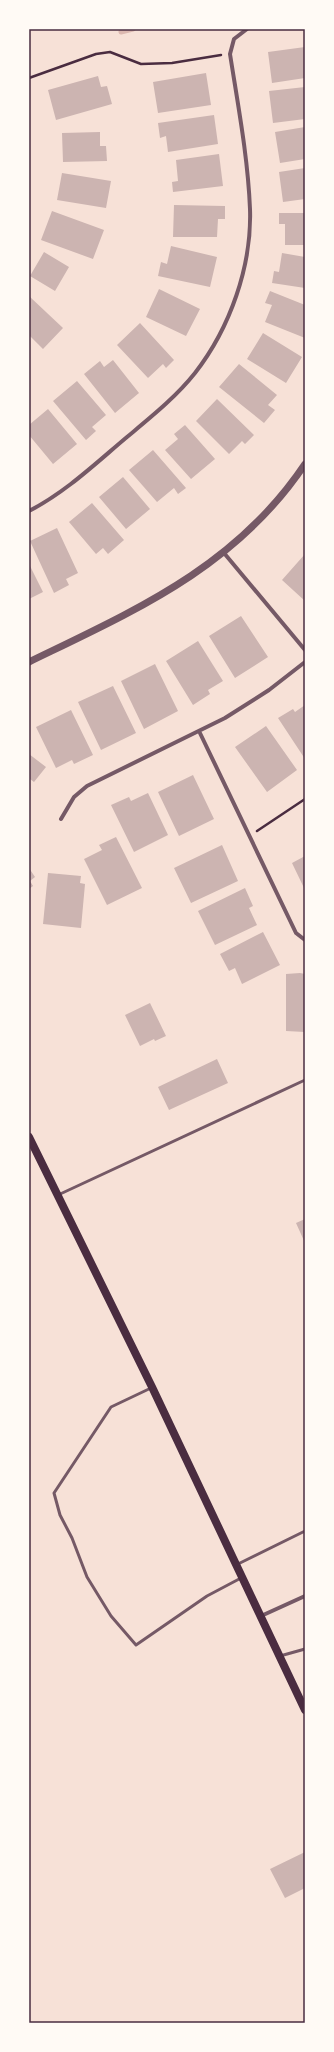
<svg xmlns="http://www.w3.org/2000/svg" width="334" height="2052" font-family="'DejaVu Sans',sans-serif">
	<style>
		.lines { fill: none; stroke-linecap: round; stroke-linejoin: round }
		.stream { stroke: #dcb8b0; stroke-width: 5 }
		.building { fill: #ccb4b1 }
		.path { stroke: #4a2c40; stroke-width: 2.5 }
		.service { stroke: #755966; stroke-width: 3 }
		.minor { stroke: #755966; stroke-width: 4 }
		.tertiary { stroke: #755966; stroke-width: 7 }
		.secondary { stroke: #4a2c40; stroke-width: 8 }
		.neatline { fill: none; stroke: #4a2c40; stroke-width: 1.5 }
	</style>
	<rect width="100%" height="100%" fill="#f7e1d7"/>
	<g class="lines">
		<path class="stream" d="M121 32 133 29"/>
	</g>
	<path class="building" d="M305 47V78L272 83 268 52Z
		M206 73 211 105 158 113 153 82Z
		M98 76 101 87 107 86 112 104 56 120 48 90Z
		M305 87V119L273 123 269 91Z
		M214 115 218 144 168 152 166 136 160 138 158 123Z
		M305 127V159L280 163 275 132Z
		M100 132V146H106L107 161 63 162 62 133Z
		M219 154 223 186 173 192 172 182 178 181 176 160Z
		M305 168V199L283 202 279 172Z
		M62 173 111 181 106 208 57 200Z
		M174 205 225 206V219H218L217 237H173Z
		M52 211 104 230 93 259 41 240Z
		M279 213H305V245H285V224H279Z
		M171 246 217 257 210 287 158 276 161 262 167 264Z
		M44 252 69 267 55 291 30 276Z
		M282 253 305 257V288L272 283 274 271 279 272Z
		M159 289 200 309 186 336 146 317Z
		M270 291 305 305V338L265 322 272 305 265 303Z
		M29 296 63 328 43 349 29 335Z
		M140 323 174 360 166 368 163 364 148 378 117 345Z
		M263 333 302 357 286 383 247 359Z
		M113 360 139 393 115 413 84 374 100 361 104 367Z
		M239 364 277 395 268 405 275 410 264 423 219 387Z
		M77 381 106 415 92 427 96 431 86 440 53 401Z
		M217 399 254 435 245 444 242 441 229 454 196 421Z
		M48 409 77 444 53 464 29 435V425Z
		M185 425 215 459 191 479 165 450 178 439 174 434Z
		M153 450 186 488 178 494 174 488 157 502 129 470Z
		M123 477 150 509 126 529 99 497Z
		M92 503 124 540 108 554 103 548 96 554 69 522Z
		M57 528 78 573 66 579 69 585 54 593 30 541Z
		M305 554V601L282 580Z
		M29 564 43 592 29 599Z
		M241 616 268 657 235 678 209 636Z
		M198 641 223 681 208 690 210 694 193 705 166 661Z
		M155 664 178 711 144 729 121 681Z
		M113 686 136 733 101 750 78 702Z
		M305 705V759L278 718 293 709 295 712Z
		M71 710 93 755 74 764 72 760 56 768 36 727Z
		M266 726 297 770 267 792 235 747Z
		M29 754 46 767 34 782 30 779 29 781Z
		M193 775 214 819 179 836 158 792Z
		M148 793 168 835 134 852 111 805 129 797 131 801Z
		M116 837 142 888 107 905 84 859 102 850 99 845Z
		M222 845 238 881 191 903 174 868Z
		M305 856V890L292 863Z
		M29 868 35 877 30 881 33 886 29 889Z
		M48 873 81 876 80 883 85 884 81 928 43 924Z
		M245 888 253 906 249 908 257 925 215 945 198 911Z
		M263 932 280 965 242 984 235 968 229 971 220 954Z
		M300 973 305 974V1032L286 1031V974Z
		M150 1003 166 1036 155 1041 154 1039 140 1046 125 1015Z
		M217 1059 228 1083 169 1110 158 1087Z
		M305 1219V1243L296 1223Z
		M305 1852V1888L285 1898 270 1869Z"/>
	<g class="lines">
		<path class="path" d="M29 78 96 54 110 52 141 64 172 63 221 55
			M257 831 305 799"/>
		<path class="service" d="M58 1195 305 1080
			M151 1388 111 1407 54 1493 60 1515 72 1538 87 1577 111 1616 136 1645 207 1596 241 1578
			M238 1564 305 1531
			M280 1656 305 1649"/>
		<path class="minor" d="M29 511C66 492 96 463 127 437 151 417 176 397 195 373 230 328 252 266 250 209 248 158 238 105 230 54L234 39 247 29
			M224 553 305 650
			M199 731 296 933 305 940
			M61 819 74 797 87 786 225 718 269 690 305 662
			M261 1616 305 1596"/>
		<path class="tertiary" d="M29 662C136 610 236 567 305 464"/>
		<path class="secondary" d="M29 1137 152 1387 305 1710"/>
	</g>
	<rect width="334" height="2052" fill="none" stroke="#fffaf5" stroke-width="60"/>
	<rect x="30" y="30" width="274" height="1992" class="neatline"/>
</svg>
